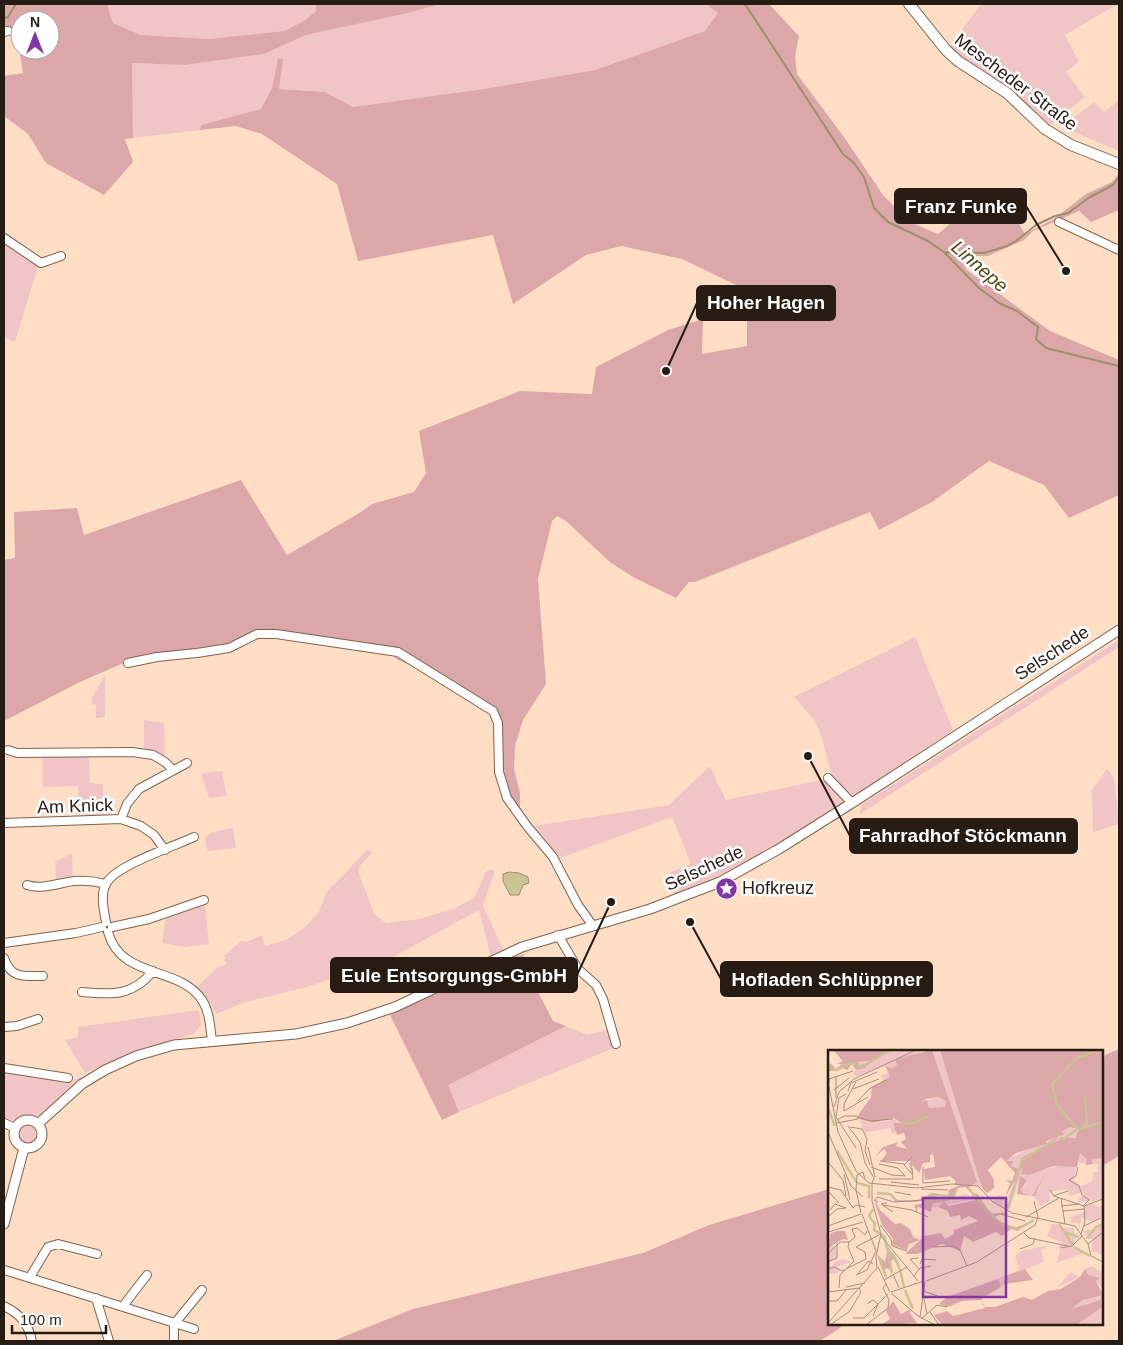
<svg xmlns="http://www.w3.org/2000/svg" width="1123" height="1345" font-family="Helvetica,sans-serif">
	<style>
		.green { fill: #f1c4c5 }
		.forest { fill: #dca7a8; fill-rule: evenodd }
		.water { fill: #cac394; stroke: #99916d }
		.lines { fill: none; stroke-linecap: round; stroke-linejoin: round }
		.stream { stroke: #99916d; stroke-width: 2 }
		.minor-casing { stroke: #7f624c; stroke-width: 10 }
		.tertiary-casing { stroke: #7f624c; stroke-width: 11 }
		.secondary-casing { stroke: #7f624c; stroke-width: 12 }
		.minor { stroke: #fff; stroke-width: 8 }
		.tertiary { stroke: #fff; stroke-width: 9 }
		.secondary { stroke: #fff; stroke-width: 10 }
		.labels { text-anchor: middle; stroke-width: 5; stroke-linejoin: round; paint-order: stroke }
		.street-label { font-size: 18px; fill: #271c13; stroke: #fff }
		.poi-label { font-size: 18px; fill: #271c13; stroke: #fff; text-anchor: start }
		.water-label { font-size: 19px; font-style: italic; fill: #51480f; stroke: #fff }
		.inset-river { fill: none; stroke: #cac394; stroke-width: 2.5 }
		.inset-road { fill: none; stroke: #a9907e; stroke-width: 1 }
		.view { fill: #8436a7; fill-opacity: 0.15; stroke: #8436a7; stroke-width: 2.5 }
		.inset-edge { fill: none; stroke: #271c13; stroke-width: 2.5 }
		.leader { fill: none; stroke: #271c13; stroke-width: 2 }
		.callout-dot { fill: #271c13; stroke: #fff; stroke-width: 2 }
		.callout { fill: #271c13; stroke: #271c13; stroke-width: 2 }
		.callout-label { font-size: 19px; text-anchor: middle; font-weight: bold; fill: #fff }
	</style>
	<rect width="100%" height="100%" fill="#ffdec5"/>
	<path class="green" d="M108 4H316V11L304 21 284 31 209 39 141 35 113 23 109 11Z
		M440 4H706L719 13 705 31 595 70 484 89 353 107 325 92 279 89 282 59 278 58 272 88 261 109 201 125 200 130 133 138 132 63 185 65 264 54 306 35 408 13Z
		M981 4 1116 5 1065 35 1079 62 1066 72 1085 97 1048 127 948 49Z
		M1119 100V151L1062 127 1094 102 1104 112Z
		M4 239 39 263 15 342 4 337Z
		M915 637 953 730 854 796 833 779 822 738 814 720 794 697Z
		M1119 640V647L860 814 861 805Z
		M105 675V717L96 718V705L92 704V698Z
		M144 720 164 723 165 759 153 752 144 749Z
		M89 756 90 783 103 784 104 817 80 818 78 786 43 787V757Z
		M710 766 726 800 826 779 843 798 842 807 746 864 715 880 674 897 669 873 691 864 672 817 560 858 534 826 669 805Z
		M1107 769 1114 777 1119 824 1093 832 1092 790Z
		M217 771 222 772 227 796 209 798 201 774Z
		M233 828 236 848 207 851 205 837 213 832Z
		M367 850 373 852 360 866 358 871 374 914 386 923 419 919 453 909 474 898 487 870H495L483 906 504 951 491 957 479 910 382 963 303 988 242 1003 216 1014 207 998 196 988 218 967 227 964 224 960 226 958 224 956 241 941 247 942 262 935 265 946 286 940 304 928 318 913 326 893Z
		M72 853 73 876 56 879 55 862Z
		M205 905 209 944 185 947 162 943 166 919Z
		M199 1010 201 1025 194 1034 130 1053 85 1073 65 1040 78 1037V1027Z
		M566 1026 587 1035 611 1029 616 1047 459 1112 447 1085Z
		M4 1072 71 1082 80 1077 83 1078 39 1116 17 1121 4 1118Z
		M18 1134a9 9 0 1 1 18 0a9 9 0 1 1-18 0Z"/>
	<path class="forest" d="M4 4H108L109 11 113 23 141 35 209 39 284 31 304 21 316 11V4H440L408 13 306 35 264 54 185 65 132 63 133 138 125 139 133 162 104 195 46 163 28 134 4 116V76L23 73 16 31 4 33ZM20 20H50V50H20Z
		M706 4H769L799 36 795 56 797 74 844 137 883 195 910 222 938 234 965 211 1005 199 1025 234 1054 219 1086 194 1112 182 1119 173V210L1091 222 1079 211 1033 231 1024 240 988 256H960L967 270 1050 331 1119 360V495L1069 518 1044 485 989 461 932 502 879 530 870 512 695 582H689L676 598 635 578 611 563 566 521 557 516 552 521 538 579 546 684 523 720 515 746 514 769 520 793V812C499 791 498 740 496 711L427 672 398 660 382 646 276 632 229 646 126 662 80 682 4 721V560L15 558 14 512 77 508 84 535 241 480 287 555 361 512 372 504 414 492 426 473 419 431 520 391 592 394 596 367 668 330 703 319 702 354 747 346V308L736 285 682 259 621 246 586 255 513 304 493 235 358 261 337 184 262 134 236 126 200 130 201 125 261 109 272 88 278 58 283 59 279 89 325 92 353 107 484 89 595 70 705 31 718 13Z
		M523 954 526 968 553 1021 566 1026 448 1085 459 1112 442 1120 390 1015 498 963Z
		M1119 1049V1156L1102 1166V1075L1105 1055Z
		M829 1189V1324H846L820 1341H333L413 1309 643 1253 709 1225Z"/>
	<path class="water" d="M509 872 519 873 528 877 529 883 523 885 519 895H510L503 881V874Z"/>
	<g class="lines">
		<path class="stream" d="M745 4 843 154 854 163 864 177 874 208 888 222 928 241 944 252 979 288 999 303 1017 311 1038 327 1036 339 1046 348 1119 366
			M4 18 8 17 16 4
			M944 252 984 253 1007 246 1016 241 1036 225 1055 216 1068 213 1090 197 1113 185 1119 177"/>
		<defs>
			<path id="minor" d="M4 32 8 31
				M1059 222 1119 250
				M4 238 41 263 61 256
				M128 663 157 657 197 653 229 648 257 634H276L398 652 493 711 498 723 499 772 507 798 527 826 553 857 578 905 593 926
				M8 750 17 753 132 752 153 755 165 762 173 770
				M828 778 852 803
				M121 819 127 804 139 789 187 763
				M4 823 121 819 141 826 154 835 165 850
				M27 885C41 890 59 883 74 881 85 880 95 881 106 884
				M106 922C104 911 100 895 106 884 114 866 175 846 194 837
				M112 927 149 919 204 900
				M108 932C121 980 179 965 202 1000 210 1012 210 1027 212 1041
				M558 935 578 969 596 985 603 999 616 1044
				M4 943 76 933 102 927
				M4 958C11 979 24 976 43 976
				M82 992C112 995 133 996 153 971
				M4 1027 17 1026 38 1019
				M4 1068 68 1078
				M4 1123 15 1128
				M4 1270 194 1329
				M30 1277 48 1247 58 1244 97 1254
				M96 1298 109 1341
				M4 1306C20 1314 28 1323 32 1341
				M123 1306 147 1275
				M175 1323 202 1290
				M174 1341V1322"/>
			<path id="tertiary" d="M14 1134a14 14 0 1 1 28 0a14 14 0 1 1-28 0Z
				M38 1124 82 1084 105 1070 136 1056 174 1045 296 1034 347 1023 395 1007 522 947 650 909 720 882 779 849 852 803 1119 630
				M4 1224 24 1148"/>
			<path id="secondary" d="M909 4 946 50 958 61 1007 93 1045 129 1071 145 1119 164"/>
		</defs>
		<use href="#minor" class="minor-casing"/>
		<use href="#tertiary" class="tertiary-casing"/>
		<use href="#secondary" class="secondary-casing"/>
		<use href="#minor" class="minor"/>
		<use href="#tertiary" class="tertiary"/>
		<use href="#secondary" class="secondary"/>
	</g>
	<defs>
		<symbol id="sight-disc" viewBox="-11 -11 22 22"><circle r="9.5" fill="#8436a7" stroke="#fff"/><path d="M0-6L1.8-2.2L6-1.7L2.9 1.2L3.7 5.4L0 3.3L-3.7 5.4L-2.9 1.2L-6-1.7L-1.8-2.2Z" fill="#fff"/></symbol>
	</defs>
	<g fill-rule="evenodd">
		<use href="#sight-disc" x="714" y="876" width="25" height="25"/>
	</g>
	<g class="labels">
		<g class="street-label">
			<text transform="translate(1016 82) rotate(37)" y="6">Mescheder Straße</text>
			<text transform="translate(1052 653) rotate(-33)" y="6">Selschede</text>
			<text transform="translate(75 806) rotate(-2)" y="6">Am Knick</text>
			<text transform="translate(704 868) rotate(-25)" y="6">Selschede</text>
		</g>
		<g class="poi-label">
			<text x="742" y="894">Hofkreuz</text>
		</g>
		<g class="water-label">
			<text transform="translate(980 266) rotate(41)" y="7">Linnepe</text>
		</g>
	</g>
	<g transform="translate(828 1050)">
		<rect width="275" height="275" fill="#ffdec5"/>
		<path d="M63 0H95L64 20 59 14 62 27 56 30 52 26 60 23 56 16 29 27 27 24 25 28 26 21 38 18V14L31 16 30 12 45 10ZM104 0H112L154 138 144 135 148 132ZM110 47 118 51 117 57 101 58 100 52 93 53ZM31 69 45 74 67 69 74 73H65L68 82 64 84 62 78 39 82 37 85ZM242 77 252 78 247 87 204 102 193 109 192 121 183 116 185 111H177ZM275 100V207L269 202H263L265 189H256L261 187 254 181 266 179 273 173V167L266 172 253 167 252 178 250 173 243 172V167L257 162 256 156 264 154 271 157 274 155 273 150 251 152 250 148 256 146 254 142 241 146 240 139 225 141 221 144 223 150 213 156 206 147 211 140 215 127 205 146 195 143 193 140 198 134 192 128 181 161 165 152 170 145 177 148 174 151 175 156 181 153 180 146 195 114 193 124 238 115 249 117 245 130 253 136 264 131 265 122H270V114L251 113V103ZM138 144 148 149 105 158V153ZM224 174 231 175 235 180 233 177 246 179 247 184 250 182 244 196 256 203 229 213 232 199 237 196 228 198 235 193 219 186ZM2 195 8 197 9 208 1 212 3 218 6 212 15 209 24 212 8 217 12 219 9 224 0 223ZM217 196 218 198 213 199 216 212 192 221 197 231 177 234 123 256 112 252 191 220 187 206 193 201ZM264 216 273 222 275 219V239L268 231 272 228 260 225 257 219ZM242 222 251 227 228 238 232 235ZM275 245V251L255 254 275 257V275H248L243 259 255 250Z" fill="#f1c4c5"/>
		<path d="M5 0H63L47 10 30 12 31 16 38 13V18L28 20 24 14 19 20 14 17 9 21H0L2 13 8 19 13 15H19L9 14 15 11ZM104 0 149 132 141 137 145 143 137 137 128 138 127 148 139 144 134 146 115 152 105 153 103 162 90 157 89 163 86 155 97 153 96 150 88 152H68L63 144 69 150 87 151 106 143 110 147 120 146 121 140 132 135 126 134 128 131 122 126 97 130 96 119 107 117 105 104 102 105V112L95 113 91 123 84 115V123L81 114 83 111H53L59 103 56 99 47 107 55 97 70 92 68 96 79 99 73 92 78 89 76 83 69 85 65 73H74L66 68 45 73 28 68 43 47 44 37 62 27 58 15 64 19 69 15 67 9ZM110 47 118 51 117 57 101 58 99 50 93 52 98 49ZM275 0V108L263 109 265 114 258 115 259 109 252 103 249 117 225 116 201 125 193 124 194 117 177 148 182 133 178 130 184 131 187 123 173 107 160 120 166 130V138L159 143 154 138 112 0ZM242 77 251 79 247 88H236L204 102 193 108 192 120 183 116 186 111H178L188 103 218 94V91L237 84 233 82ZM192 126 199 130 193 140 195 143 204 146 216 126 207 146 189 144ZM146 143 150 144 162 164 180 162 166 167 173 172 186 178 195 175 190 181 183 179 174 186 168 182 145 192 136 186 132 201 114 194 89 204H77L92 190 81 194 79 200 64 195 65 189 54 175 47 153V150L51 151 48 153 52 160 67 174 73 173 82 179 85 187 92 190 96 186 113 183 117 189 126 184V180L150 171 141 166 133 170 132 165 122 167 120 161 110 157 116 152 121 156 147 150 143 145 147 146ZM9 181H17L20 190 15 189 0 198 3 183ZM60 197 70 211 77 235 66 208 61 213 65 223 60 218 55 220 49 204 57 212ZM197 219 205 230 176 234 177 226ZM257 219 260 225 272 228 268 231 275 245 255 250 243 259 273 250 275 262 273 258 248 275H114L106 265 119 261 125 266 157 258 153 250 133 251 120 257 111 254 119 247 170 229 173 237 153 249 157 257H167L195 247 204 250 220 241 233 239 252 227ZM65 251 73 264 83 259 82 263 89 273 53 275 62 269 58 261Z" fill="#dca7a8" fill-rule="evenodd"/>
		<path class="inset-river" d="M0 19 8 20 24 13 34 17 62 0M0 58 7 76M75 73 84 74 100 66M254 77 259 73 257 46M249 78 229 55 224 34 249 8 271 0M252 79 275 72M231 88 236 89 249 79M9 101 29 133 41 136V148M140 138 172 174 190 179 206 170M49 143 62 144 69 151M97 148 104 144 126 147 129 137M180 158 194 110 230 88M45 159 41 166 47 174 46 180 56 186 60 202 64 203 72 219M231 174 244 194M236 182 251 187M259 188 268 177 275 174M246 197 262 206M60 202 64 223M51 208 58 227M72 220 76 237M77 240 85 259"/>
		<path class="inset-road" d="M0 32 10 82 28 121 41 133 88 138 124 134 150 136 165 152 184 163 247 176 260 194 275 182M1 34V29L25 21M25 39 51 29M6 40 21 28M20 41 23 33 49 22M18 44 11 48 8 67 28 98M8 48V27M30 51 41 39 58 30M6 57 11 42 26 29 88 0M16 61V54L28 32M16 61 40 47M29 67 43 71 65 69M9 70 16 66H29M9 73 30 69M20 76 32 92 37 113 46 128 44 133M22 77 34 79 39 89 37 101 42 115M0 82 23 136 35 147M40 97 47 127M84 107 76 115 84 124M52 111 76 114M0 112 15 130 18 146M51 114 70 118 77 126M43 117 64 125 77 126M95 117V133L122 131M250 117 248 126 241 130 251 136 254 145 261 150M16 124 22 150M51 129H85L84 118M63 132 91 135M0 137 13 140 23 155M93 139 120 140M222 140 226 146 256 156M0 141 11 153M67 142 83 145M225 146 240 141M233 148 237 174M46 151 49 147 66 152 96 150M59 153 53 154 65 162M23 155 25 158 28 155 37 157M55 155 84 160 100 167M233 156 251 154M256 156 275 149M2 160 7 154 18 158M234 161 256 159M33 163 28 140 29 125 35 122 37 129M173 164 197 171M0 167 9 159 18 158M198 167 231 148M52 175 63 189M0 176 33 164M256 176 273 168M0 182 35 172M196 183 201 188 240 196M253 184 257 172 256 155 261 150M53 186 90 231M63 189 64 196 79 201M21 192 27 187 24 179 29 178 37 185 39 181M260 194 263 206 275 212M28 197 51 185M105 197 125 196 132 200 139 216M232 198 244 196 254 186M192 199 205 194 207 188M1 203 12 192H21M90 208 82 209 91 219M0 212 9 208V193M92 214 94 209 108 210M50 217 62 242M0 219 6 217 14 221M14 221 38 209 37 202 28 197M65 224 71 238M28 225 39 220 48 201 34 164M29 225 40 211 45 214M86 226 92 218 103 216M56 230 79 217M98 231 149 212 207 175 210 167 206 151M18 237 37 233M11 238 12 225 26 211 20 197 21 192M95 241 110 246M0 242 31 238 33 242M63 242 96 231M63 243 90 266 107 275M95 244 99 264M0 251H9L18 240M39 254 45 250 50 254 45 266M22 261 33 242M102 262 111 275M92 267 97 232M25 268H36L60 244M94 268 109 255 119 257M0 273 49 218 48 206 53 184 44 151V133M2 275 22 261M38 275 60 258 61 250 55 238 58 234"/>
		<path class="view" d="M95 148H178V247H95Z"/>
		<rect width="275" height="275" class="inset-edge"/>
	</g>
	<path class="leader" d="M1066 271L1026 206M666 371L697 303M808 756L850 836M611 902L577 975M690 922L721 979"/>
	<g class="callout-dot">
		<circle cx="1066" cy="271" r="5"/>
		<circle cx="666" cy="371" r="5"/>
		<circle cx="808" cy="756" r="5"/>
		<circle cx="611" cy="902" r="5"/>
		<circle cx="690" cy="922" r="5"/>
	</g>
	<g class="callout">
		<rect x="895" y="189" width="131" height="34" rx="5"/>
		<rect x="697" y="286" width="138" height="34" rx="5"/>
		<rect x="850" y="819" width="227" height="34" rx="5"/>
		<rect x="331" y="958" width="246" height="34" rx="5"/>
		<rect x="721" y="962" width="211" height="34" rx="5"/>
	</g>
	<g class="callout-label">
		<text x="961" y="213">Franz Funke</text>
		<text x="766" y="309">Hoher Hagen</text>
		<text x="963" y="842">Fahrradhof Stöckmann</text>
		<text x="454" y="982">Eule Entsorgungs-GmbH</text>
		<text x="827" y="986">Hofladen Schlüppner</text>
	</g>
	<rect width="1123" height="1345" fill="none" stroke="#271c13" stroke-width="10"/>
	<g transform="translate(35 35)"><circle r="24" fill="#ffffff" stroke="#a9a4a1"/>
	<path d="M0-4L9 19L0 12L-9 19Z" fill="#8436a7"/>
	<text y="-8" font-size="14" font-weight="bold" text-anchor="middle" fill="#271c13">N</text>
	</g>
	<path d="M12 1325v8h94v-8" fill="none" stroke="#271c13" stroke-width="2.5"/>
	<text x="20" y="1325" font-size="15" fill="#271c13" stroke="#ffffff" stroke-width="4" paint-order="stroke">100 m</text>
</svg>
